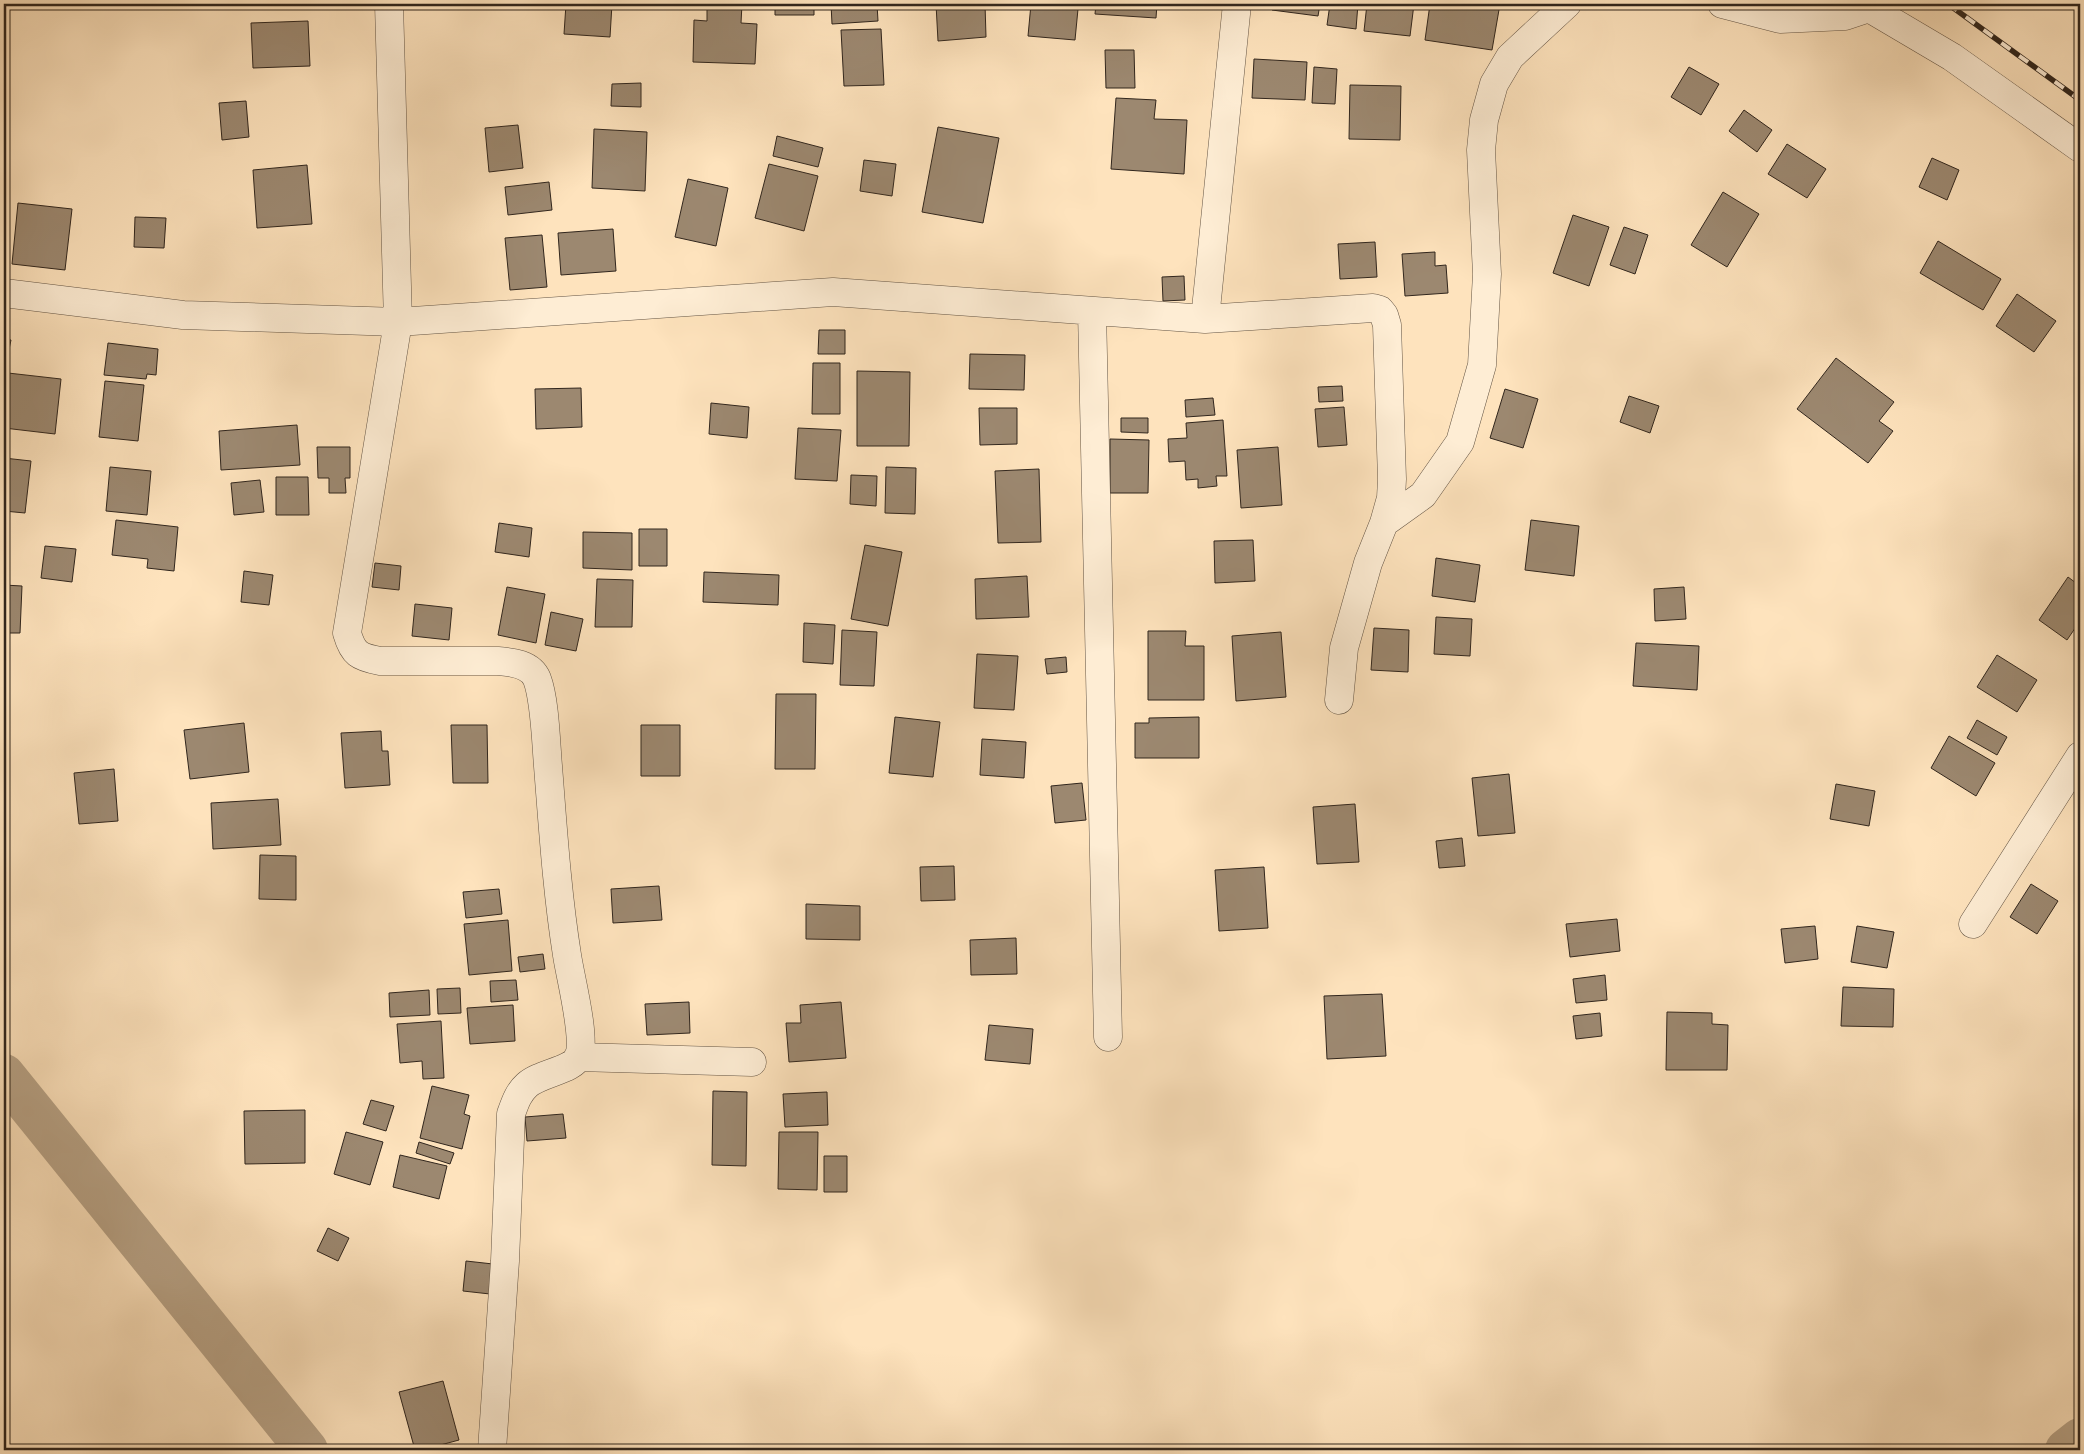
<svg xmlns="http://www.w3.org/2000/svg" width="2084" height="1454" font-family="'IM FELL English',serif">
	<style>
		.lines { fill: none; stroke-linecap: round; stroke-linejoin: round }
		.canal { stroke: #b8a387; stroke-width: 42 }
		.building { fill: #9c8870; stroke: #31261d }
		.street-casing { stroke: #645545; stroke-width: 29 }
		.street { stroke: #feedd4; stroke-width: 28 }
		.rail-casing { stroke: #31261d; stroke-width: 5.5 }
		.rail { stroke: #feedd4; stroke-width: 4; stroke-dasharray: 11; stroke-linecap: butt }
	</style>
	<rect width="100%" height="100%" fill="#fee3bd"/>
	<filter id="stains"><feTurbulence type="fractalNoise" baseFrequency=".004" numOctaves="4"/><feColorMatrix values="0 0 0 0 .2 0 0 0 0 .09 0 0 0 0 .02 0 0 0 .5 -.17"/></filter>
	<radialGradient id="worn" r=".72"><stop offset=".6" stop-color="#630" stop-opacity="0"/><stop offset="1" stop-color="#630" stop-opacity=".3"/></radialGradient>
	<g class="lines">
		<path class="canal" d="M4 1075 307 1450
			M2066 1450 2080 1439"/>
	</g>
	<path class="building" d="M261 4H321V9L261 6Z
		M566 4H612L610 37 564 34Z
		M707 4H742L741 23 757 24 755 64 693 62 694 20 707 21Z
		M775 4H814V15H775Z
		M831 4H877L878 21 832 24Z
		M936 4H985L986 37 938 41Z
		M1031 4H1072V9H1078L1075 40 1028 36Z
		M1096 4H1157L1156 18 1095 14Z
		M1273 4H1320L1318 16 1272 10Z
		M1330 4H1358L1356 29 1327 25Z
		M1367 4H1414L1410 36 1364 31Z
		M1430 4H1500L1492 50 1425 40Z
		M308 21 310 66 253 68 251 23Z
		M881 29 884 85 844 86 841 30Z
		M1105 50H1134L1135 88H1106Z
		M1254 59 1307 62 1305 100 1252 98Z
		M1314 67 1337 69 1335 104 1312 103Z
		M1689 67 1719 84 1701 115 1671 97Z
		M641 83V107L611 106 612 84Z
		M1350 85 1401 86 1400 140 1349 139Z
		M1116 98 1156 100 1154 119 1187 120 1184 174 1111 169Z
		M246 101 249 137 222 140 219 103Z
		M1744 110 1772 130 1757 152 1729 131Z
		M518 125 523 168 489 172 485 128Z
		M938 127 999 138 983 223 922 212Z
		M594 129 647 132 645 191 592 188Z
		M777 136 823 148 818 167 773 156Z
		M1787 144 1826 169 1807 198 1768 174Z
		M1932 158 1959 170 1947 200 1919 187Z
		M864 160 896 164 892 196 860 191Z
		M769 164 818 176 804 231 755 218Z
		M307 165 312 224 257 228 253 170Z
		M688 179 728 188 716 246 675 237Z
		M549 182 552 210 508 215 505 187Z
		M1723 192 1759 214 1727 267 1691 245Z
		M18 203 72 209 65 270 12 264Z
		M1573 215 1609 227 1589 286 1553 273Z
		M135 217 166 218 164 248 134 247Z
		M1624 227 1648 235 1635 274 1610 265Z
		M613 229 616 271 561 275 558 233Z
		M542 235 547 287 510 290 505 238Z
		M1938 241 2001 279 1983 310 1920 273Z
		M1375 242 1377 277 1340 279 1338 244Z
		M1435 252V266L1446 265 1448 293 1405 296 1402 254Z
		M1184 276 1185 300 1163 301 1162 277Z
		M2017 294 2056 321 2034 352 1996 326Z
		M819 330H845V354H818Z
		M4 339 11 340 4 373Z
		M108 343 158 349 156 375 147 374 146 379 104 375Z
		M970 354 1025 355 1024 390 969 389Z
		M1836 358 1894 402 1879 421 1893 431 1868 463 1797 409Z
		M813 363H840V414H812Z
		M857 371 910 372 909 446H857Z
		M8 373 61 379 55 434 4 428Z
		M105 381 144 385 138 441 99 437Z
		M1342 386 1343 401 1319 402 1318 387Z
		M581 388 582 427 536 429 535 389Z
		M1505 389 1538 399 1523 448 1490 438Z
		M1629 396 1659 406 1650 433 1620 422Z
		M1213 398 1215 415 1186 417 1185 400Z
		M711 403 749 407 747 438 709 434Z
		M1344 407 1347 445 1318 447 1315 409Z
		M979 408H1017V444L980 445Z
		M1121 418H1148V433L1121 432Z
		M1223 420 1227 476H1216L1217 486 1198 488V479L1186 480 1185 461 1169 462 1168 439 1187 438 1186 423Z
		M297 425 300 465 221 470 219 431Z
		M798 428 841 430 837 481 795 479Z
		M1110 439 1149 440 1148 493H1110Z
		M317 447H350V478H345L346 493H329V478H318Z
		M1278 447 1282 505 1241 508 1237 450Z
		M4 458 31 461 25 513 4 511Z
		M110 467 151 471 147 515 106 511Z
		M886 467 916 468 915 514 885 513Z
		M1039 469 1041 542 998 543 995 471Z
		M851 475 877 476 876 506 850 504Z
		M276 477H308L309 515H276Z
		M260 480 264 512 234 515 231 483Z
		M116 520 178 527 174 571 147 568 148 559 112 555Z
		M1531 520 1579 526 1574 576 1525 570Z
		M499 523 532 528 529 557 495 552Z
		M639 529H667V566H639Z
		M583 532 632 533V570L583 568Z
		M1253 540 1255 581 1215 583 1214 541Z
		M865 545 902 552 888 626 851 619Z
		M45 546 76 549 72 582 41 578Z
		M1436 558 1480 565 1475 602 1432 596Z
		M375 563 401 566 399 590 372 587Z
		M244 571 273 575 269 605 241 602Z
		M704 572 779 575 778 605 703 602Z
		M1027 576 1029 617 976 619 975 579Z
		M2068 577 2080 586V621L2067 640 2039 620Z
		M597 579 633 580 632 627H595Z
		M4 585 22 586 20 633H4Z
		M507 587 545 594 536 643 498 635Z
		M1684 587 1686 619 1655 621 1654 589Z
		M415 604 452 608 449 640 412 636Z
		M551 612 583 619 576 651 545 645Z
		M1436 617 1472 619 1470 656 1434 654Z
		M804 623 835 625 833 664 803 662Z
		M1374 628 1409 630 1408 672 1371 670Z
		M842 630 877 632 874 686 840 685Z
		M1148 631H1186L1185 646H1204V700H1148Z
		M1281 632 1286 697 1236 701 1232 636Z
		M1636 643 1699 646 1697 690 1633 686Z
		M977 654 1018 656 1014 710 974 708Z
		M1997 655 2037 680 2017 712 1977 687Z
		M1066 657 1067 672 1047 674 1045 659Z
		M776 694H816L815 769H775Z
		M895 717 940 722 933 777 889 773Z
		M1199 717V758H1135V723H1149V718Z
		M1977 720 2007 737 1997 755 1967 738Z
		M244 723 249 772 190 779 184 730Z
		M451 725H487L488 783H453Z
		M641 725H680V776H641Z
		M381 731 382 751H388L390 785 345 788 341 733Z
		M1949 736 1995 763 1976 796 1931 768Z
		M982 739 1026 742 1024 778 980 775Z
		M114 769 118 821 79 824 74 773Z
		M1509 774 1515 833 1478 836 1472 778Z
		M1082 783 1086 820 1055 823 1051 786Z
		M1836 784 1875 791 1869 826 1830 819Z
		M278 799 281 845 213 849 211 803Z
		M1355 804 1359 862 1317 864 1313 807Z
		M1462 838 1465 866 1439 868 1436 841Z
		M260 855 296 856V900L259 899Z
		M954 866 955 900 921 901 920 867Z
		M1264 867 1268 928 1219 931 1215 870Z
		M2031 884 2058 901 2037 934 2010 917Z
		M659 886 662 920 613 923 611 889Z
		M499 889 502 914 466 918 463 892Z
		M806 904 860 906V940L806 939Z
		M1617 919 1620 951 1570 957 1566 924Z
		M508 920 512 971 469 975 464 924Z
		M1815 926 1818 959 1785 963 1781 929Z
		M1857 926 1894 932 1887 968 1851 962Z
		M1016 938 1017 974 971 975 970 940Z
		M543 954 545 969 520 972 518 957Z
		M1605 975 1607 1000 1576 1003 1573 979Z
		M516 980 518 1000 491 1002 490 981Z
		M1843 987 1894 989 1893 1027 1841 1026Z
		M460 988 461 1013 438 1014 437 989Z
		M429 990 430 1015 390 1017 389 993Z
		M1382 994 1386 1056 1327 1059 1324 996Z
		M689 1002 690 1033 647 1035 645 1004Z
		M841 1002 846 1058 789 1062 786 1023H801L800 1005Z
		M513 1005 515 1041 470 1044 467 1008Z
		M1667 1012 1712 1013V1024L1728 1025 1727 1070H1666Z
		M1600 1013 1602 1036 1576 1039 1573 1016Z
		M441 1021 444 1078 423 1079 422 1061 400 1063 397 1024Z
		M989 1025 1033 1029 1030 1064 985 1060Z
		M432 1086 469 1095 464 1114 470 1116 462 1149 420 1138Z
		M713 1091 747 1092 746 1166 712 1165Z
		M827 1092 828 1125 785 1127 783 1094Z
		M371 1100 394 1106 386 1131 363 1124Z
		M305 1110V1163L245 1164 244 1111Z
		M563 1114 566 1138 527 1141 525 1117Z
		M346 1132 383 1142 370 1185 334 1174Z
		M779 1132H818L817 1190 778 1189Z
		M419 1142 454 1153 450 1164 416 1153Z
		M400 1155 447 1166 439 1199 393 1187Z
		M824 1156H847V1192H824Z
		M328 1228 349 1238 338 1261 317 1251Z
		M466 1261 493 1264 490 1294 463 1291Z
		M443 1381 459 1440 422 1450H415L399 1392Z"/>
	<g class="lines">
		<defs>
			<path id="street" d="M389 4 398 322 347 633C353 654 359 657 380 661H498C512 662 531 664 537 679 545 700 546 743 548 766 553 829 557 892 567 955 570 976 586 1037 579 1056 574 1070 540 1073 527 1085 518 1093 515 1103 511 1114L505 1261 492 1450
				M1722 4 1780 19 1845 16 1869 8 1871 4
				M1869 8 1952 57 2080 148
				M4 293 183 315 398 322 833 292 1205 319 1373 308 1380 310 1384 315 1387 325 1392 479 1391 498 1384 523 1368 563 1344 648 1339 700
				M1092 311 1108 1037
				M1205 319 1237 4
				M1384 523 1423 495 1460 442 1482 365 1487 274 1481 150 1484 120 1494 84 1510 57 1567 4
				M1973 924 2080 756
				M578 1057 752 1062"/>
		</defs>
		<use href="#street" class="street-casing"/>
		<use href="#street" class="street"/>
		<defs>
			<path id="rail" d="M1948 4 2080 100"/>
		</defs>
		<use href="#rail" class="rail-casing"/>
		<use href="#rail" class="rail"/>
	</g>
	<rect width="2084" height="1454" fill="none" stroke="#fee3bd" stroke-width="20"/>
	<rect x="5" y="5" width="2074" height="1444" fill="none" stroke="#31261d" stroke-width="2.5"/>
	<rect x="10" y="10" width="2064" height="1434" fill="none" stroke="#31261d"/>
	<rect width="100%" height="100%" filter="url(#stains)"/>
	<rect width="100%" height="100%" fill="url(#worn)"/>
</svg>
